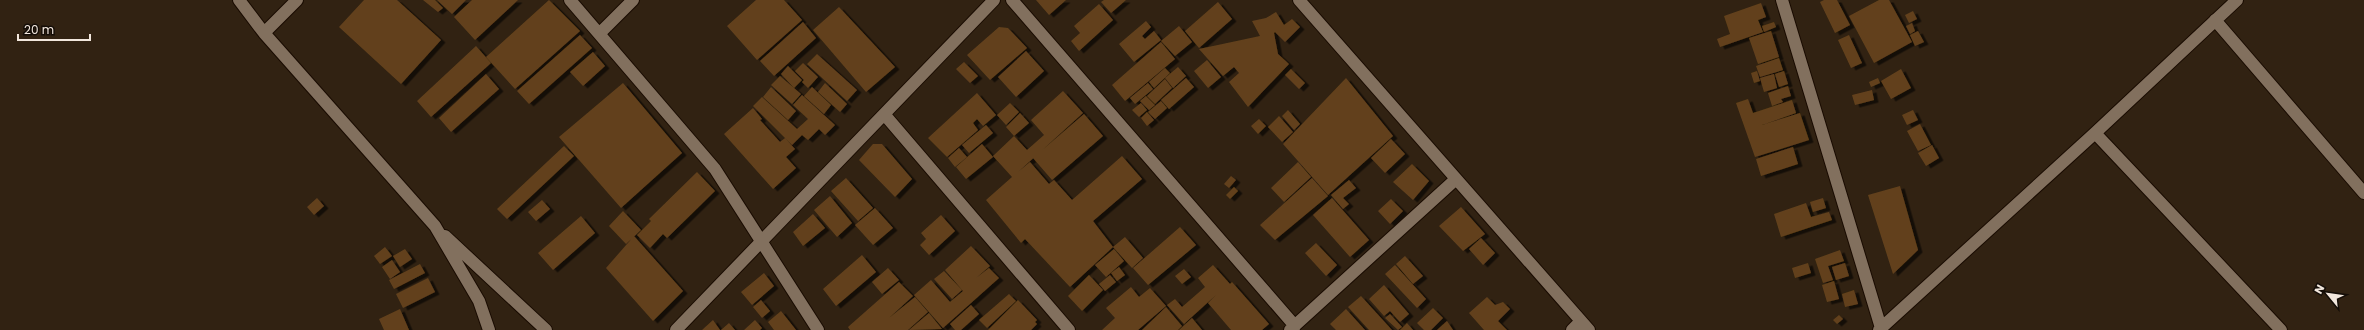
<svg xmlns="http://www.w3.org/2000/svg" width="2364" height="330" font-family="Poppins,sans-serif">
	<style>
		.building { fill: #62411c; filter: url(#shadow) }
		.lines { fill: none; stroke-linecap: round; stroke-linejoin: round }
		.minor-casing { stroke: #190b00; stroke-width: 14 }
		.minor { stroke: #82705e; stroke-width: 12 }
	</style>
	<defs>
		<filter id="shadow"><feDropShadow dx="4.5" dy="2.5" stdDeviation="0" flood-color="#0009"/></filter>
	</defs>
	<rect width="100%" height="100%" fill="#312212"/>
	<path class="building" d="M364 0H397L441 40 401 84 339 27Z
		M423 0H435L443 8 438 12Z
		M437 0H466L452 14Z
		M472 0H518L475 40 454 17Z
		M549 0 580 31 515 89 486 57Z
		M756 0H784L802 20 757 60 727 26Z
		M1036 0H1066L1049 15Z
		M1104 0H1126L1111 13 1101 2Z
		M1824 0H1837L1850 25 1835 33 1820 2Z
		M1879 0H1889L1912 42 1874 63 1849 16Z
		M1218 2 1232 19 1199 48 1185 31Z
		M1761 3 1766 17 1758 20 1763 32 1720 47 1717 39 1730 34 1724 16Z
		M1099 4 1113 20 1079 51 1071 41 1088 26 1080 33 1074 26Z
		M839 7 895 67 866 92 813 30Z
		M1913 11 1917 19 1909 23 1905 15Z
		M1276 12 1284 25 1292 19 1300 27 1285 42 1275 32 1274 33 1278 54 1289 64 1248 107 1229 82 1239 73 1234 67 1223 76 1199 49 1260 36 1252 21 1266 18Z
		M1146 21 1151 27 1142 36 1145 39 1154 31 1161 40 1134 62 1119 44Z
		M803 22 816 38 774 76 760 61Z
		M1774 22 1776 27 1764 32 1762 26Z
		M1912 23 1915 31 1910 34 1906 26Z
		M1179 26 1192 42 1175 56 1161 41Z
		M999 27 1008 28 1027 48 990 80 967 55Z
		M1771 31 1779 57 1758 64 1749 38Z
		M1918 31 1924 42 1915 46 1910 35Z
		M580 35 592 48 529 104 517 91Z
		M1849 35 1862 63 1851 68 1838 40Z
		M1161 42 1175 59 1125 101 1112 85Z
		M476 46 491 63 431 117 417 101Z
		M1026 51 1044 71 1016 97 998 77Z
		M593 52 605 66 583 86 570 72Z
		M817 54 857 90 847 101 807 64Z
		M1779 58 1783 70 1760 77 1756 66Z
		M1207 60 1221 77 1208 88 1194 71Z
		M964 62 978 76 970 83 956 69Z
		M803 63 818 77 808 88 802 82 804 80 795 71Z
		M788 66 802 80 794 88 781 74Z
		M1178 67 1186 76 1173 88 1165 78Z
		M1165 68 1170 73 1154 88 1149 82Z
		M1291 69 1305 83 1299 89 1285 75Z
		M1901 69 1911 88 1891 99 1881 81Z
		M1757 71 1760 81 1754 83 1751 73Z
		M1784 71 1788 84 1779 87 1775 74Z
		M486 74 499 89 451 132 439 118Z
		M1774 74 1777 88 1764 92 1760 78Z
		M780 76 801 94 792 104 771 85Z
		M1186 78 1194 87 1169 109 1161 100Z
		M1346 78 1393 136 1328 195 1283 144Z
		M1878 78 1880 83 1871 87 1869 82Z
		M1165 79 1172 88 1155 104 1147 96Z
		M623 83 682 153 621 208 559 137Z
		M825 83 847 104 840 112 818 92Z
		M1148 83 1153 89 1135 104 1130 98Z
		M1788 86 1791 96 1781 99 1783 102 1772 106 1768 93Z
		M771 87 796 111 788 120 763 97Z
		M812 87 831 105 824 114 804 96Z
		M1872 90 1874 100 1855 105 1852 95Z
		M1063 91 1083 113 1018 172 1030 162 1049 184 1054 180 1072 200 1122 156 1142 179 1093 221 1113 247 1070 287 1025 239 1021 243 986 200 1012 177 993 156 1014 136 1006 127 1020 113 1029 123 1014 136 1027 150 1044 135 1031 120Z
		M977 93 996 115 983 126 977 119 973 123 978 130 947 157 928 138Z
		M802 95 835 125 825 135 819 129 808 140 802 135 792 145 753 106 762 97 797 129 808 119 793 105Z
		M1146 96 1155 105 1149 110 1140 101Z
		M1748 99 1753 113 1792 100 1796 113 1762 125 1800 113 1809 140 1755 157 1736 103Z
		M1161 101 1167 108 1155 119 1148 112Z
		M1010 103 1019 112 1006 125 997 115Z
		M1141 103 1147 110 1139 117 1132 110Z
		M753 108 762 119 760 120 780 142 785 138 795 149 786 157 796 168 773 189 724 134Z
		M1288 110 1300 124 1294 130 1282 116Z
		M1913 110 1918 120 1907 125 1902 115Z
		M1147 112 1154 120 1147 126 1141 118Z
		M1084 114 1103 136 1052 180 1033 158Z
		M1279 116 1293 132 1282 142 1268 127Z
		M1259 119 1266 126 1258 134 1251 126Z
		M1920 124 1931 145 1918 151 1907 131Z
		M986 125 993 133 969 153 962 145Z
		M1391 139 1405 154 1385 173 1371 158Z
		M873 144H882L912 179 895 197 859 160Z
		M982 144 993 157 966 179 956 167Z
		M1932 145 1939 158 1926 166 1918 153Z
		M564 146 574 156 507 219 497 209Z
		M1793 147 1798 164 1761 176 1756 159Z
		M959 148 967 157 955 167 948 158Z
		M1298 162 1311 177 1284 202 1271 188Z
		M1412 164 1429 181 1413 200 1393 182Z
		M697 172 715 191 667 238 663 234 650 248 637 235 651 221 649 219Z
		M1231 176 1236 180 1229 188 1224 184Z
		M846 178 873 208 858 221 831 191Z
		M1312 178 1328 196 1275 240 1260 225Z
		M1349 180 1356 188 1343 198 1349 204 1343 209 1331 195Z
		M1900 186 1918 250 1893 274 1868 195Z
		M1234 187 1238 191 1230 199 1226 195Z
		M830 196 852 223 837 237 814 210Z
		M317 198 324 206 314 215 307 207Z
		M1332 198 1369 240 1350 257 1313 215Z
		M1823 198 1826 208 1813 212 1810 202Z
		M1391 199 1403 211 1390 224 1378 211Z
		M542 200 550 209 536 221 528 212Z
		M1806 203 1811 217 1829 212 1832 220 1781 237 1774 214Z
		M1461 207 1485 234 1463 251 1439 226Z
		M875 208 893 228 873 245 855 225Z
		M623 211 641 230 626 244 609 226Z
		M813 214 825 228 803 246 793 232Z
		M941 215 955 231 929 255 920 245 926 239 921 233Z
		M581 216 595 233 553 270 538 253Z
		M1180 227 1196 245 1148 285 1133 268Z
		M634 236 683 291 653 321 606 268Z
		M1125 237 1143 258 1132 268 1113 247Z
		M1481 238 1495 253 1483 265 1469 249Z
		M1316 243 1337 265 1326 276 1305 253Z
		M971 246 990 266 976 278 989 268 999 278 943 328 914 295 931 280 950 302 963 291 945 270Z
		M385 247 392 256 380 264 374 256Z
		M405 249 412 259 400 267 393 256Z
		M1114 249 1124 261 1106 277 1095 265Z
		M1840 250 1844 261 1828 266 1833 280 1823 283 1815 259Z
		M862 255 876 272 836 306 823 289Z
		M1405 256 1423 276 1413 284 1396 264Z
		M392 260 400 272 390 279 382 267Z
		M1808 263 1811 273 1795 278 1792 268Z
		M1845 263 1849 276 1836 280 1832 267Z
		M420 264 425 273 394 289 389 280Z
		M1213 265 1230 284 1232 282 1269 324 1262 330H1231L1208 303 1216 295 1184 324 1167 305 1175 299 1182 307 1205 287 1198 278Z
		M1395 265 1426 299 1417 308 1385 274Z
		M1119 267 1125 275 1117 281 1111 273Z
		M888 268 899 280 882 294 872 282Z
		M1184 269 1191 277 1182 284 1175 276Z
		M944 271 962 290 952 299 934 279Z
		M764 273 774 286 752 305 741 292Z
		M1089 275 1103 290 1082 311 1068 296Z
		M1110 275 1116 282 1105 291 1099 284Z
		M428 278 435 292 403 308 396 294Z
		M1834 281 1839 299 1827 302 1822 285Z
		M899 282 913 296 889 318 915 297 928 312 908 330H850L848 327Z
		M1384 285 1409 314 1400 322 1390 311 1384 316 1369 299Z
		M1131 287 1139 297 1150 288 1166 306 1138 330H1102L1115 318 1106 308Z
		M1854 290 1858 304 1845 307 1842 294Z
		M1009 294 1016 301 987 328 979 320Z
		M1361 296 1392 330H1369L1348 307Z
		M1487 297 1495 305 1503 302 1510 309 1498 321 1507 330H1484L1469 313Z
		M761 300 770 311 762 318 753 307Z
		M1018 300 1037 320 1035 322 1037 324 1031 330H988Z
		M971 305 979 314 961 330H955L950 324Z
		M1166 307 1182 326 1178 330H1142Z
		M1433 308 1443 318 1431 330H1424L1417 323Z
		M400 309 409 330H384L379 319Z
		M1346 309 1365 330H1336L1330 324Z
		M781 311 796 330H774L768 322Z
		M929 313 942 329 909 330Z
		M1390 314 1402 327 1398 330 1385 318Z
		M1839 315 1843 319 1837 324 1833 320Z
		M1192 318 1202 330H1179Z
		M713 320 720 330H702Z
		M755 320 762 328 760 330H744Z
		M1447 321 1453 330H1437Z
		M729 323 735 330H721Z
		M1407 323 1413 330H1400Z"/>
	<g class="lines">
		<defs>
			<path id="minor" d="M239 0 264 33 435 226 479 301 489 330
				M570 0 715 169 818 330
				M1012 0 1295 326
				M1299 0 1589 330
				M1782 0 1881 328
				M2215 20 2364 193
				M264 33 297 0
				M600 33 633 0
				M884 114 1069 330
				M2095 133 2281 330
				M445 236 546 330
				M676 330 994 0
				M1290 330 1456 179
				M1572 330 1581 321
				M1879 330 2095 133 2237 0"/>
		</defs>
		<use href="#minor" class="minor-casing"/>
		<use href="#minor" class="minor"/>
	</g>
	<g transform="translate(2328 294) rotate(299)" stroke="#140d07" stroke-width="3" paint-order="stroke">
	<path d="M0-3L7 15L0 10L-7 15Z" fill="#f2e7dd"/>
	<text y="-6" font-size="11" font-weight="bold" text-anchor="middle" fill="#f2e7dd">N</text>
	</g>
	<path d="M18 34v6h72v-6" fill="none" stroke="#f2e7dd" stroke-width="2"/>
	<text x="24" y="34" font-size="12" fill="#f2e7dd" stroke="#140d07" stroke-width="3" paint-order="stroke">20 m</text>
</svg>
